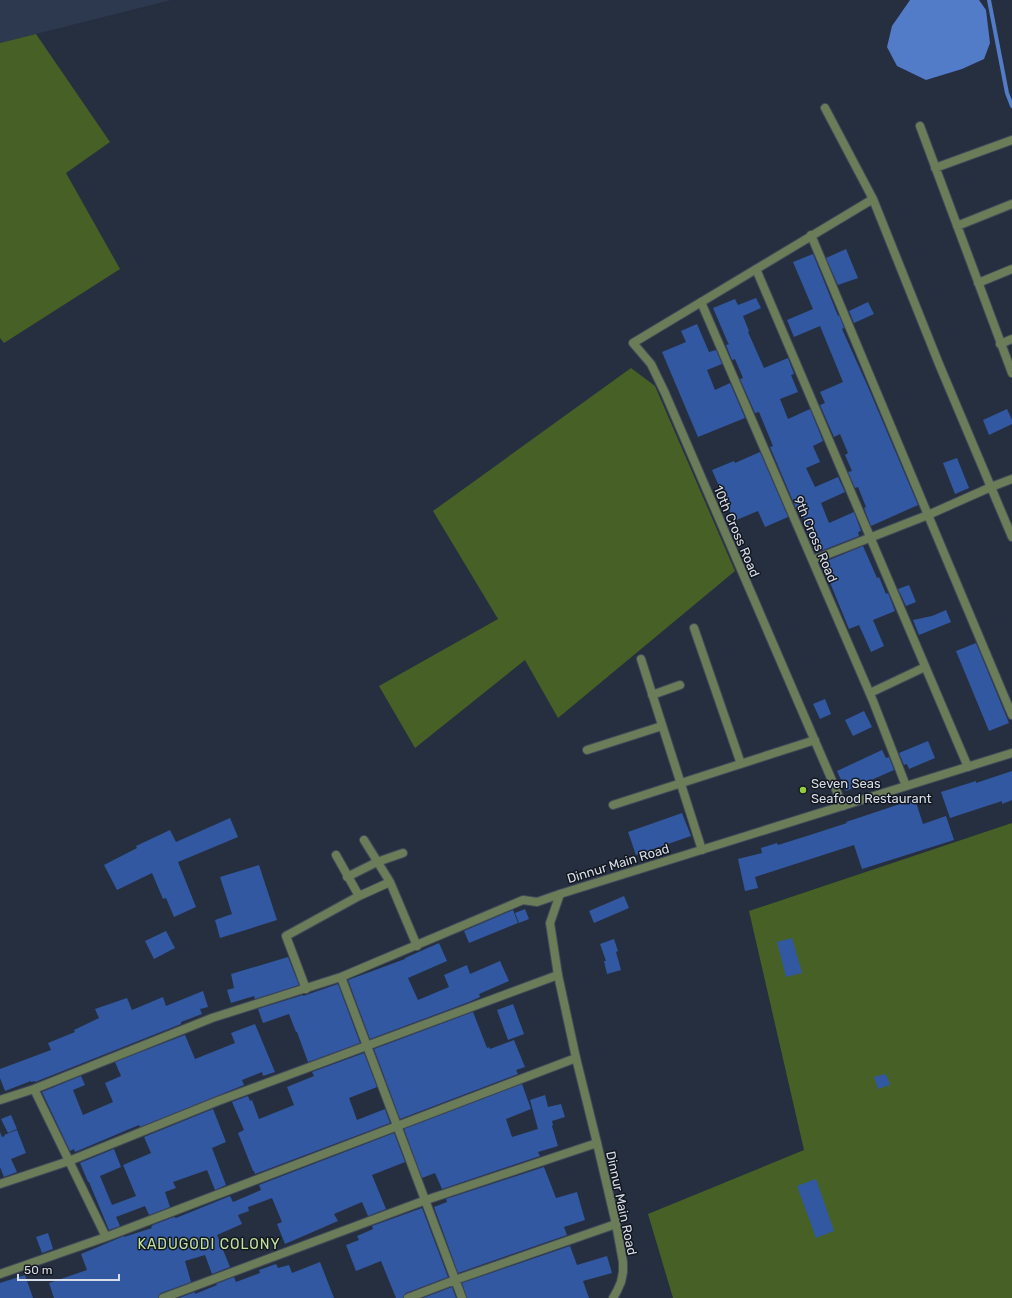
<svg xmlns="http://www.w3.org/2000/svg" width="1012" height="1298" font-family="Rubik,sans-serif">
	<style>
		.built { fill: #2d394f }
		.green { fill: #476026 }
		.water { fill: #527bc8 }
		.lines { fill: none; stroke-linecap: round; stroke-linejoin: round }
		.stream { stroke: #527bc8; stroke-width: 4 }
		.building { fill: #3258a1 }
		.minor-casing { stroke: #424b5b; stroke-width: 10 }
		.tertiary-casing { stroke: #424b5b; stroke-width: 10 }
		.minor { stroke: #6b7c58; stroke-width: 8 }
		.tertiary { stroke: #6b7c58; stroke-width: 8 }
		.poi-dot { fill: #93cc3d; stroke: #13171f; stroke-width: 1.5 }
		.labels { text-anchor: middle; stroke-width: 3; stroke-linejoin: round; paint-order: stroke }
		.street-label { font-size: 13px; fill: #d8dee9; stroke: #13171f }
		.poi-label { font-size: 13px; fill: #d8dee9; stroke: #13171f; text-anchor: start }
		.neighbourhood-label { font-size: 14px; letter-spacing: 1px; fill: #c2e39d; stroke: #13171f }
	</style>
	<rect width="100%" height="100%" fill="#262f40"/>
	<path class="built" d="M0 0H171L0 43Z"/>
	<path class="green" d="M36 34 110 142 66 173 120 269 4 343 0 338V43Z
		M631 368 655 386 735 571 558 718 525 660 415 748 379 686 498 619 433 511Z
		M1012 823V1298H673L648 1214 804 1150 749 911Z"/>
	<path class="water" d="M910 0H979L986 10 990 43 984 59 962 69 926 80 897 66 887 47 892 26Z"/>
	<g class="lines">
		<path class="stream" d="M989 0 1007 93 1012 106"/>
	</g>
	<path class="building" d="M846 249 858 278 838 285 826 258Z
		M813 254 838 316 839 315 844 328 842 329 868 387 918 505 871 526 864 508 866 507 858 487 855 488 848 472 852 471 845 455 848 453 840 434 834 437 820 405 825 403 820 392 843 382 820 326 794 337 787 320 813 309 793 262Z
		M756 298 761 308 743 316 749 331 748 332 764 368 788 358 794 374 791 375 798 392 780 399 788 419 810 409 823 441 813 446 820 462 806 468 815 487 838 477 845 492 821 503 829 523 854 512 861 531 858 532 859 536 818 552 801 512 798 513 770 447 773 446 759 412 755 413 740 379 743 378 735 359 732 360 726 345 729 344 728 343 713 308 735 299 738 305Z
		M868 302 874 314 854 323 849 311Z
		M697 324 709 352 716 350 722 364 707 370 715 390 730 383 745 418 698 437 662 352 686 342 681 331Z
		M1007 409 1012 420V424L989 435 983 420Z
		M760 452 788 517 765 527 758 511 734 521 712 470 734 461 735 463Z
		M957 458 969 488 955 494 943 463Z
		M863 546 877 578 879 577 886 594 888 593 895 611 873 620 884 646 871 652 859 625 849 629 822 563Z
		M909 585 916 602 906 606 898 589Z
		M946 610 951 622 919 635 913 620 932 616Z
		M976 643 1009 723 989 731 956 651Z
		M825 699 831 714 820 719 813 704Z
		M864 711 872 727 853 736 845 720Z
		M928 741 935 758 909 769 907 764 904 765 899 753Z
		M882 750 886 758 889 757 894 770 846 791 837 771Z
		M1012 771V800L1002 804V801L950 818 941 792 976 781V783Z
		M915 799 923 824 946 816 954 840 862 869 854 845 755 877 758 888 745 891 738 859 762 853 761 848 777 843 778 845 810 835 847 823 846 822Z
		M682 813 691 836 636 855 628 832Z
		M230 818 238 837 178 862 196 907 174 917 166 898 163 899 152 873 117 890 104 865 137 848 136 846 170 830 176 842Z
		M259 865 277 920 220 938 215 920 232 914 220 877Z
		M624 896 629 908 594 923 589 911Z
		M525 909 529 919 519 923 515 913Z
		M513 910 518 923 469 943 464 931Z
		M166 931 175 948 154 959 145 941Z
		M792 938 802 973 786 977 777 942Z
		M614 939 618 951 616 952 621 970 607 974 604 961H606L600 944Z
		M439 943 447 961 408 978 418 1000 449 987 444 975 467 965 470 974 500 961 509 981 479 994 480 997 469 1002 370 1039 348 980 405 959V958Z
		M288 957 299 985 255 999 254 996 231 1003 227 990 234 988 231 974Z
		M338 984 360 1043 308 1062 297 1032H296L289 1014 263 1023 258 1009 303 995V996Z
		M203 991 208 1007 200 1009 202 1014 181 1022V1024L35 1082V1081L31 1082V1081L5 1091 0 1078V1069L51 1050 48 1043 75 1032 74 1030 99 1018 95 1009 127 998 132 1010 163 997 166 1006Z
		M513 1004 524 1034 508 1040 497 1010Z
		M473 1012 487 1048 489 1047 490 1049 514 1040 525 1067 516 1070 518 1074 400 1119 374 1049Z
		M255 1024 275 1072 263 1076 262 1072 242 1080 244 1085 140 1127 139 1125 75 1152 74 1149 70 1151 42 1092 81 1076 85 1085 73 1090 83 1115 113 1102 105 1083 121 1076 115 1062 185 1035 195 1059 235 1043 231 1033Z
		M364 1053 377 1087 349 1098 357 1120 385 1109 390 1123 255 1174 254 1171H253L238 1133 244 1130 232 1102 248 1096 250 1101 252 1100 259 1119 294 1105 287 1087 314 1076 312 1072Z
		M886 1074 890 1085 878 1089 874 1077Z
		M522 1084 531 1109 506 1119 512 1137 538 1129 530 1100 545 1095 548 1107 561 1104 565 1117 552 1121 553 1125 552 1126 558 1146 538 1152 540 1156 442 1189 435 1173 422 1178 404 1129Z
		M213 1109 226 1142 212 1148 226 1185 215 1190 207 1170 173 1182 176 1188 165 1192 170 1207 149 1215 145 1206 116 1217 120 1226 109 1230 89 1182H88L80 1163 114 1149 121 1167 100 1176 112 1205 136 1196 123 1165 151 1153 144 1137Z
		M11 1115 17 1129 8 1133 1 1119Z
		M17 1130 26 1153 11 1159 17 1172 4 1177 0 1167V1132L2 1137 5 1136 4 1135Z
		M394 1133 405 1162 372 1175 386 1209 368 1216 362 1202 334 1214 338 1221 285 1244 277 1224 282 1222 272 1198 248 1207 249 1211 238 1215 242 1224 217 1235 230 1267 212 1274 205 1255 185 1261 191 1282 161 1293 159 1295 158 1298H54L49 1283 87 1270 81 1254 124 1236V1237L152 1228 151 1227 153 1225 174 1217 176 1218 230 1196 233 1202 261 1190 259 1185Z
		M544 1167 556 1198 577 1192 585 1220 564 1227 567 1235 458 1273 434 1207 447 1202 446 1199Z
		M816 1179 834 1231 816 1238 797 1186Z
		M422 1208 448 1277 406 1293 404 1295 403 1298H396L381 1261 356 1271 346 1245 359 1240 357 1236 373 1229 372 1226Z
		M48 1233 53 1249 42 1253 36 1237Z
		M570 1246 577 1265 607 1256 612 1273 583 1281 589 1298H467L462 1283Z
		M320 1262 334 1298H179L195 1292V1294L217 1285 216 1284 234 1277 236 1282 260 1273 259 1270 276 1264 278 1268 289 1265 292 1273Z
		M25 1275 33 1298H0V1283Z
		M452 1287 456 1298H423Z"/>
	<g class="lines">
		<defs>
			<path id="minor" d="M825 108 873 199 939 364 1012 537
				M920 126 1012 373
				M935 168 1012 140
				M957 226 1012 204
				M811 235 928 515 991 487 1012 479
				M756 269 968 767
				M978 283 1012 269
				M701 302 873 701 906 786
				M1000 344 1012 339
				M813 560 928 515 1012 715
				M694 628 741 764
				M641 659 702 850
				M870 693 925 667
				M652 695 680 685
				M587 750 662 726
				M613 805 815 740
				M843 806 665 393 651 364 633 343 873 199
				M364 840 390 882
				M336 855 359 896
				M347 877 377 862 403 853
				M341 977 462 1298
				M306 989 286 936 359 896 390 882 417 946
				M34 1089 106 1237
				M0 1100 34 1089 212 1018 341 977 523 900 537 902 560 894
				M0 1184 69 1161 218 1101 558 975
				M0 1274 106 1237 576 1058
				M163 1298 426 1200 597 1143
				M408 1298 455 1280 616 1224"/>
			<path id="tertiary" d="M613 1298 617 1291 621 1282 623 1272V1262L616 1224 597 1143 576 1058 558 975 550 923 560 894 1012 753"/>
		</defs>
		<use href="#minor" class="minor-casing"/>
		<use href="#tertiary" class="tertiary-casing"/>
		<use href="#minor" class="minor"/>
		<use href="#tertiary" class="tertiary"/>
	</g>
	<circle class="poi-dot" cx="803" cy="790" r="4"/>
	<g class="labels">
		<g class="street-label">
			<text transform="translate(737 531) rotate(67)" y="5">10th Cross Road</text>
			<text transform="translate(816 539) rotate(67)" y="5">9th Cross Road</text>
			<text transform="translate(618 863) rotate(-17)" y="5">Dinnur Main Road</text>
			<text transform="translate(622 1203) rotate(78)" y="5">Dinnur Main Road</text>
		</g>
		<g class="poi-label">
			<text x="811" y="788">Seven Seas<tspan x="811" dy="15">Seafood Restaurant</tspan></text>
		</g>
		<g class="neighbourhood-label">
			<text x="209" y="1249">KADUGODI COLONY</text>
		</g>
	</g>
	<path d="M18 1274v6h101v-6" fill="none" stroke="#d8dee9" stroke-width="2"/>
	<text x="24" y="1274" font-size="12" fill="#d8dee9" stroke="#13171f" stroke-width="3" paint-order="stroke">50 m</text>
</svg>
